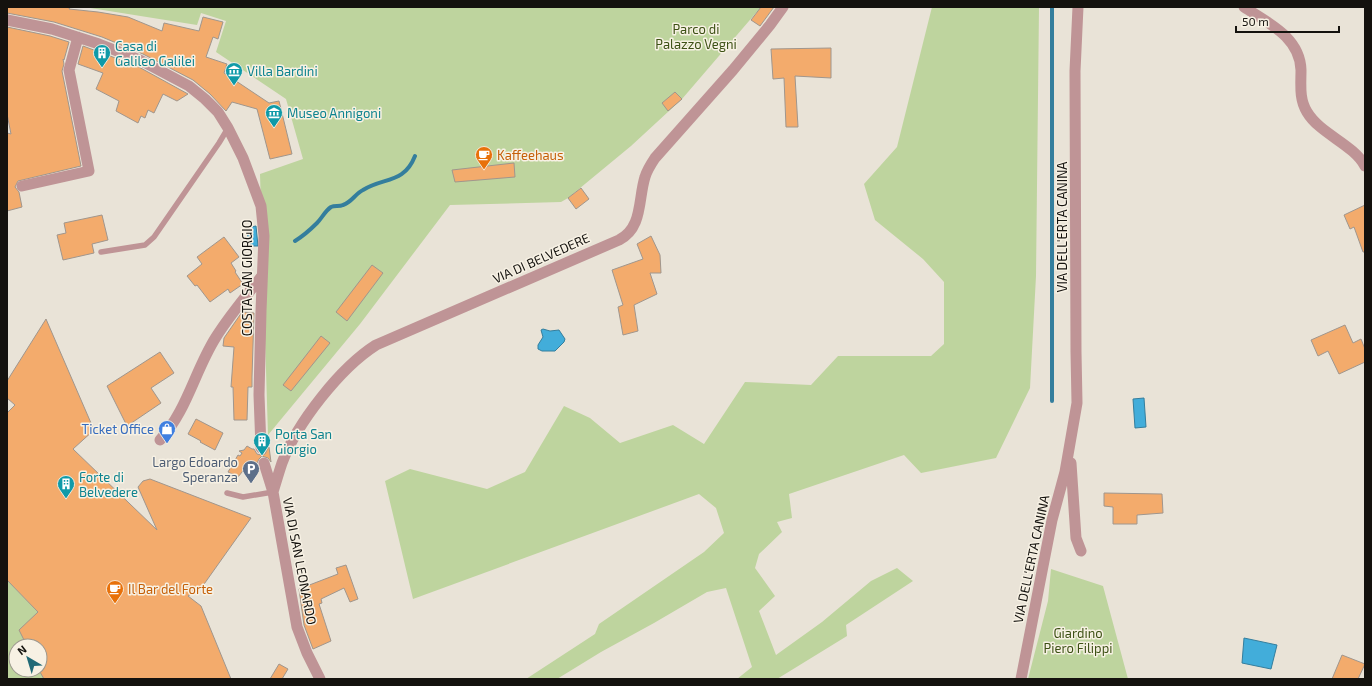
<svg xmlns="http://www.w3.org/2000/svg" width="1372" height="686" font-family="'Exo 2',sans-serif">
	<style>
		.green { fill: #bed49e }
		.water { fill: #42adda; stroke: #347e9d }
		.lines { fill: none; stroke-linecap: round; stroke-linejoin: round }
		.stream { stroke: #347e9d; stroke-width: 4 }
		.building { fill: #f3ab6c; stroke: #a0968d }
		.lane { stroke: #bf9496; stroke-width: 5.5 }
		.street { stroke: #bf9496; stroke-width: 11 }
		.labels { text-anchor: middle; stroke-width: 3; stroke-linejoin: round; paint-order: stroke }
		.park-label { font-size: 13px; fill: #3c5014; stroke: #f7f1e4 }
		.culture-label { font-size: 13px; fill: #0d838f; stroke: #f7f1e4; text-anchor: start }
		.food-label { font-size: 13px; fill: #c56008; stroke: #f7f1e4; text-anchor: start }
		.street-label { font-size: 13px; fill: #14120e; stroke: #f7f1e4 }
		.shop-label { font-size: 13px; fill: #366cbe; stroke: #f7f1e4; text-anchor: end }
		.service-label { font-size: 13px; fill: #4e5e75; stroke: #f7f1e4; text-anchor: end }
	</style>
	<rect width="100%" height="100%" fill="#e9e3d7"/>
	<path class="green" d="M84 7H761L682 99 631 146 568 198 561 202 450 205 360 324 268 435 260 174 303 159 286 99 216 52 226 21 201 13 197 25Z
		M932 7H1039L1036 276 1030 388 996 458 921 473 904 455 789 494 792 518 777 522 782 532 759 554 755 568 775 596 759 611 776 655 822 622 871 581 897 568 913 581 846 625 847 636 777 679H737L752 667 726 588 707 592 654 623 601 652 557 679H526L595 634 599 624 704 552 724 533 716 508 699 494 413 599 385 481 410 469 487 489 525 472 564 406 590 418 620 443 673 425 704 444 745 382 811 385 838 356H931L944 344V282L923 259 875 220 864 184 897 147Z
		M1051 569 1103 586 1128 679H1028L1048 601Z
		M7 580 47 621 27 646H16V670H39L44 679H7Z"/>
	<path class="water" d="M256 226 258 246H251L245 228Z
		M543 329 550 331 559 330 565 339 564 342 555 351H542L538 349V345L543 337 541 330Z
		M1144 398 1146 427 1135 428 1133 399Z
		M1244 638 1277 645 1271 669 1242 663Z"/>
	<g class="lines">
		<path class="stream" d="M295 241C303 236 310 230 317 223 322 218 325 211 331 207 335 205 339 207 343 205 352 202 355 194 363 190 384 177 404 184 415 156
			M1052 401V7"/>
	</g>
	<path class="building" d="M7 7H70L69 9 98 12 128 17 162 31 164 23 199 31 203 17 223 22 218 39 213 37 206 57 227 64 224 73 269 103 279 101 292 154 270 159 257 109 232 102 226 111 210 94 193 80 143 54 102 37 54 22 7 13Z
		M761 7H774L760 26 751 20Z
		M7 27 50 36 69 42 64 60 63 59 64 64 62 71 81 166 18 181 15 187 19 192 22 207 7 211V133L11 134 7 114Z
		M83 46 137 66 188 94 177 101 163 94 154 113 148 110 145 118 141 116 138 123 116 111 119 101 96 89 103 73 78 64Z
		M831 48V78L795 76 798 127H786L784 78 773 79 771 49Z
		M675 92 682 99 668 111 662 103Z
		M514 163 515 177 455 182 452 170Z
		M581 188 589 199 576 209 568 198Z
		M1365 205V252H1363L1354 227 1350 229 1344 215Z
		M102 215 108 240 92 244 94 253 63 260 57 235 66 233 64 223Z
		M651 236 660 255 661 273H650L657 294 634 305 638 331 623 335 618 307 623 305 612 270 643 259 637 244Z
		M224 237 239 257 231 263 236 271 235 272 243 284 230 293 228 289 210 302 197 285 195 286 187 276 202 264 197 257Z
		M372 265 383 273 347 321 336 312Z
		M242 312 254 313 252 377V387H248L247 420H234L233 387H231L234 347 223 346 224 338Z
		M46 319 94 430 73 449 157 530 138 487 143 481 150 479 251 518 202 587 188 596 201 606 231 679H44L40 672V646H27L19 630 38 612 7 580V413L15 405 7 398V381Z
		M1345 325 1353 343 1361 339 1365 349V362L1339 374 1328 351 1318 356 1311 340Z
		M321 336 330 343 291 391 283 385Z
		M160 352 174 373 151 388 161 403 127 426 107 386Z
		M196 419 223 433 215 450 200 442 201 441 188 434Z
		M247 446 252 449H254L257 454 261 455 265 454 268 448 269 447 271 462 268 458 262 456 259 459 257 463 254 464 251 461 238 477 228 472 238 455 240 456 242 453 239 451 244 450Z
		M1104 493 1162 494 1163 513 1137 515V524H1113V507L1104 506Z
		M346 565 358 599 350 602 344 588 321 599 322 603 319 604 331 641 313 649 304 625 299 589 338 574 336 568Z
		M1342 655 1365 664 1358 679H1332Z
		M279 664 288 669 282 679H270Z"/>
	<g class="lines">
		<path class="lane" d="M101 252 145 245 154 237 219 143 228 128
			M227 493 243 497 273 492"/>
		<path class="street" d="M1244 7C1268 23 1300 37 1301 70 1301 85 1299 99 1307 112 1320 134 1353 144 1365 166
			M7 20 52 29 99 44 140 60 189 86 205 99 218 112 228 128 243 158 261 206 264 236 261 311 259 395 261 448
			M22 186 89 171 69 70 78 37
			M160 440C187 411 195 370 216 337 229 316 246 296 262 276
			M264 463 273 492 297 627 307 653 320 679
			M1071 463 1076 538 1081 551
			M273 492C276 482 279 472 282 463 297 423 340 368 376 345L619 240C643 228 638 199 645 177 647 170 651 164 655 158L733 70 770 25 783 7
			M1021 679 1052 520 1065 472 1077 403 1076 352 1075 71 1078 7"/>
	</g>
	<defs>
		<symbol id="building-pin" viewBox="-11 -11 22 30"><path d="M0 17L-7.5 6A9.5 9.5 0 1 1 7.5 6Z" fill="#0f9aa8" stroke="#f7f1e4"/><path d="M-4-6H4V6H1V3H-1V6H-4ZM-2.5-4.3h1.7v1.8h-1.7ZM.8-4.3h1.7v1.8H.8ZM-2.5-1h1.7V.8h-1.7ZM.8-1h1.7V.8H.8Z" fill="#fff"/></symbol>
		<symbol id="museum-pin" viewBox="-11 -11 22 30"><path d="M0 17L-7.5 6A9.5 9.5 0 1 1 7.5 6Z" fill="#0f9aa8" stroke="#f7f1e4"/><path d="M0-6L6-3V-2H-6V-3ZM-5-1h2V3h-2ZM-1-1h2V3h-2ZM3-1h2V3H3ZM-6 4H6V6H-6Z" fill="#fff"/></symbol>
		<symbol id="cafe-pin" viewBox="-11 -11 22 30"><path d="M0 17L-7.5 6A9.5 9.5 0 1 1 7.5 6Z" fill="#e8710a" stroke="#f7f1e4"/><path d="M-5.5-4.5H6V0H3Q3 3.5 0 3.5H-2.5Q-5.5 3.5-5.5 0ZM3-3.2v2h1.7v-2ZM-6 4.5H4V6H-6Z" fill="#fff"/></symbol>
		<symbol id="shop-pin" viewBox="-11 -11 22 30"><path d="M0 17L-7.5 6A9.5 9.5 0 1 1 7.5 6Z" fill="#3f7fe0" stroke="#f7f1e4"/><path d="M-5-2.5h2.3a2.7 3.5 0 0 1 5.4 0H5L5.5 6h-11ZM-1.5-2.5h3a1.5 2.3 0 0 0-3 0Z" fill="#fff"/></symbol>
		<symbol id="parking-pin" viewBox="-11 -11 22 30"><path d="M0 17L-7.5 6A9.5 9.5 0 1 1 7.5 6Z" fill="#5c6f8a" stroke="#f7f1e4"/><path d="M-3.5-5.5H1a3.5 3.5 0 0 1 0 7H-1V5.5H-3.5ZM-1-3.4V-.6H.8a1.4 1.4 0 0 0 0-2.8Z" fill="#fff"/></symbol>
	</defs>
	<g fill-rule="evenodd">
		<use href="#building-pin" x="92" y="43" width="20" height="27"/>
		<use href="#museum-pin" x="224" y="61" width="20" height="27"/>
		<use href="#museum-pin" x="264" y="103" width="20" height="27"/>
		<use href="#cafe-pin" x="474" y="145" width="20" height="27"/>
		<use href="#shop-pin" x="157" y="419" width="20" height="27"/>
		<use href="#building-pin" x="252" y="431" width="20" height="27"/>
		<use href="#parking-pin" x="241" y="459" width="20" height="27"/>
		<use href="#building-pin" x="56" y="474" width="20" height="27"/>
		<use href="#cafe-pin" x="105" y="579" width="20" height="27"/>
	</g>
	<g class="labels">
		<g class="park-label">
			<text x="696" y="34">Parco di<tspan x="696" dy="15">Palazzo Vegni</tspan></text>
			<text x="1078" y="638">Giardino<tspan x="1078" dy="15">Piero Filippi</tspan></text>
		</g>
		<g class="culture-label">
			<text x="115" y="51">Casa di<tspan x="115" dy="15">Galileo Galilei</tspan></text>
			<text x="247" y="76">Villa Bardini</text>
			<text x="287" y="118">Museo Annigoni</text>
			<text x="275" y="439">Porta San<tspan x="275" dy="15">Giorgio</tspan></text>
			<text x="79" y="482">Forte di<tspan x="79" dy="15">Belvedere</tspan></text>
		</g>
		<g class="food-label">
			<text x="497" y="160">Kaffeehaus</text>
			<text x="128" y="594">Il Bar del Forte</text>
		</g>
		<g class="street-label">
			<text transform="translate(1062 227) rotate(-90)" y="5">VIA DELL'ERTA CANINA</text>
			<text transform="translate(541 258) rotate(-24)" y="5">VIA DI BELVEDERE</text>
			<text transform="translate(247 278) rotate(-90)" y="5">COSTA SAN GIORGIO</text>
			<text transform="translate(1031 559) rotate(-78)" y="5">VIA DELL'ERTA CANINA</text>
			<text transform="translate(300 561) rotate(79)" y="5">VIA DI SAN LEONARDO</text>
		</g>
		<g class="shop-label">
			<text x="154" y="434">Ticket Office</text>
		</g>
		<g class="service-label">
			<text x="238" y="467">Largo Edoardo<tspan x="238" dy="15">Speranza</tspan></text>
		</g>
	</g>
	<rect width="1372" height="686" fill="none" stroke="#14120e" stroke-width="16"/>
	<g transform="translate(28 658) rotate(322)"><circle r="19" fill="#f7f1e4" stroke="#9c988e"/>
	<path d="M0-3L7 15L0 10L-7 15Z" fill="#206976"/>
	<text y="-6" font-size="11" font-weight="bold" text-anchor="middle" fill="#14120e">N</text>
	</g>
	<path d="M1236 26v6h103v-6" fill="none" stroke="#14120e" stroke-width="2"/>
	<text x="1242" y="26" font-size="12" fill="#14120e" stroke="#f7f1e4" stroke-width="3" paint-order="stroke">50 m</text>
</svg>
